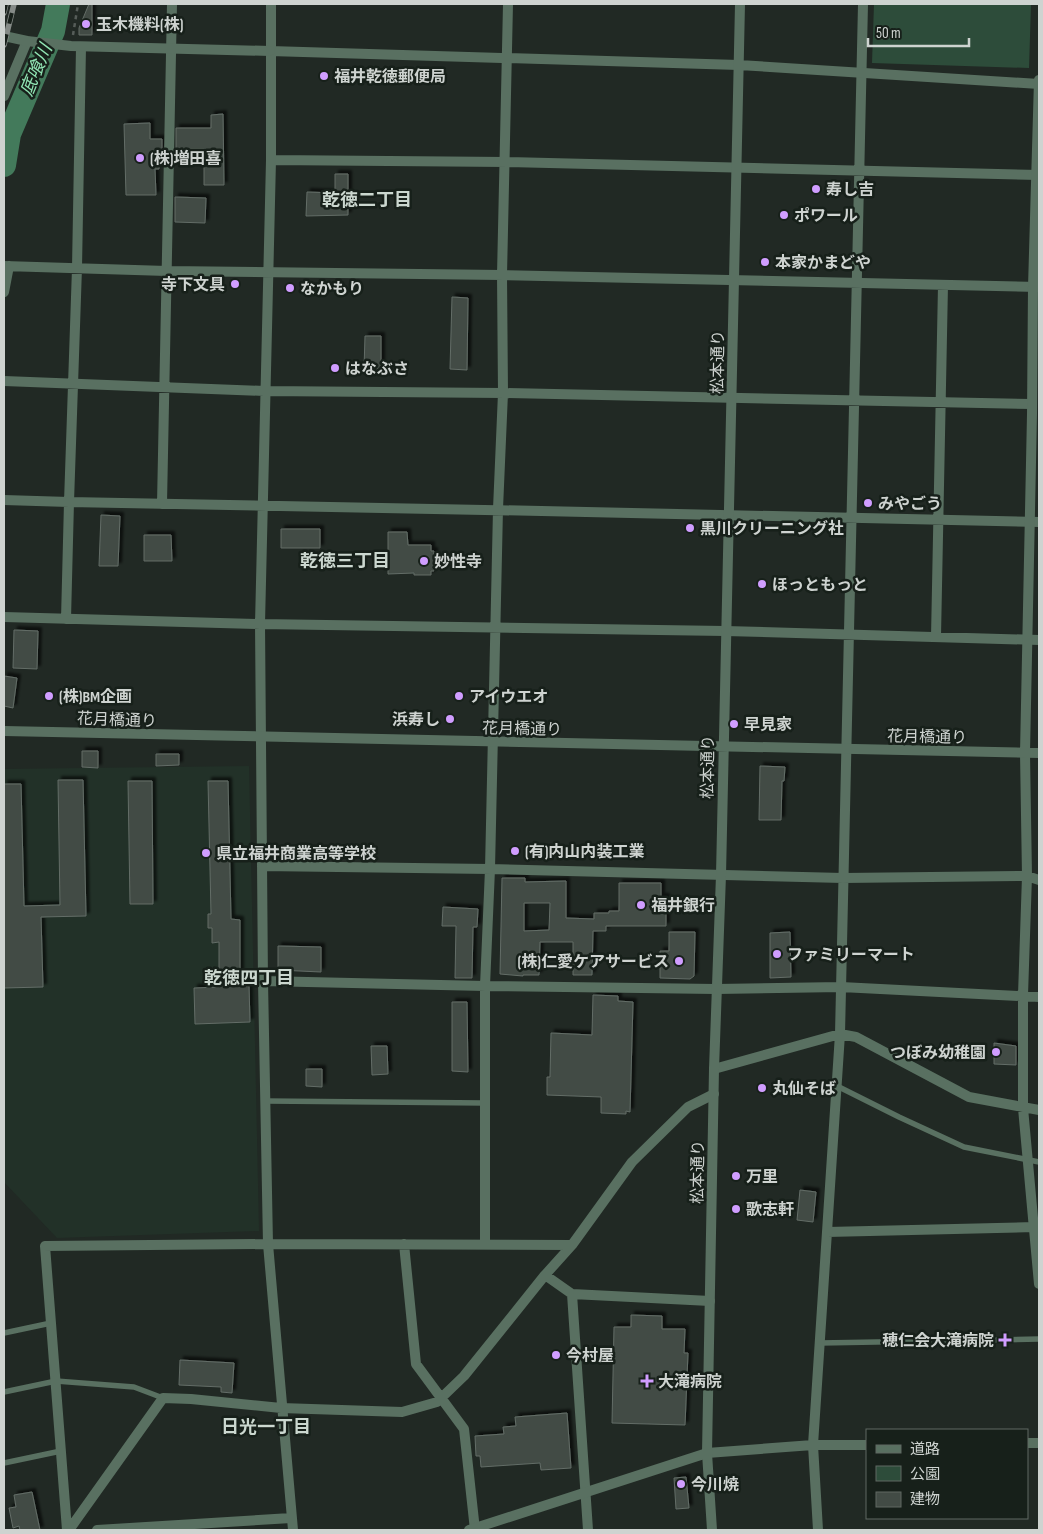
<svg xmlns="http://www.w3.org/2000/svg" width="1043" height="1534" font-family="'Sofia Sans Condensed','Noto Sans JP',sans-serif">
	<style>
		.built { fill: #223128 }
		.green { fill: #2d4c3a }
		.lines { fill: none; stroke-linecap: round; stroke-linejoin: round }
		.river { stroke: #437a5b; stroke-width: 24 }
		.building { fill: #424b45; stroke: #636d67; fill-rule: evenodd; filter: url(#shadow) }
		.path { stroke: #565d59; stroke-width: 2.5; stroke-dasharray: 4 4; stroke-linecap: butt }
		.service { stroke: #597061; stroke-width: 5.5 }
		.minor { stroke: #597061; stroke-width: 10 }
		.tertiary { stroke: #597061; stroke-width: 10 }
		.rail-casing { stroke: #858b87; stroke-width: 5.5 }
		.rail { stroke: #17201a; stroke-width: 4; stroke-dasharray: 11; stroke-linecap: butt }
		.poi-dot { fill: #d09dff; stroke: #17201a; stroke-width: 2 }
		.labels { text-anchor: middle; stroke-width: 5; stroke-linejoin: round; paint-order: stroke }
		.poi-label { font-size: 16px; font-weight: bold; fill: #ced3d0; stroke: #17201a; text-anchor: start }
		.street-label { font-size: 16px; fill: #ced3d0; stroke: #17201a }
		.water-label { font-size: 18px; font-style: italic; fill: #91e5b4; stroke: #17201a }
		.neighbourhood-label { font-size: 18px; font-weight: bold; fill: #cbd7cf; stroke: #17201a }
	</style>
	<defs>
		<filter id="shadow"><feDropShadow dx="3.5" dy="-3.5" stdDeviation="1" flood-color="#0009"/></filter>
	</defs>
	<rect width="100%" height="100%" fill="#212924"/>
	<path class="built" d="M249 766 259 1231 57 1238 4 1182V769Z"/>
	<path class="green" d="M874 4H1031L1029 68 872 63Z"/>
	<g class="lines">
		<path class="river" d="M4 165 9 134 53 31 58 4"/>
	</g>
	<path class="building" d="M89 4H92V35H79V28Z
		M223 114 224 185H204V149H176V128H211V115Z
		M150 123V139H162V150H159V169H155L156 195H126L124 124Z
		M335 174H348V215L306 216 307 192 335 193Z
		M175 197 206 198 205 223 175 222Z
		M452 297 468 298 467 370 450 369Z
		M365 336H381V369H364Z
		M101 515 120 516 118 566H99Z
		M281 529H320V548H281Z
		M388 532H407L408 545H431V551H434V571H431V575H414V573L388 574Z
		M144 535H171L172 561H144Z
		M14 630 38 631 37 669 13 668Z
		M4 676 17 678 13 708 4 706Z
		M82 751H98V768L82 767Z
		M156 754H179V765L156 766Z
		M760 766 785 767 784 781H782L781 820H759Z
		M58 780H83L86 916 41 917 43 987 4 988V784H21L24 906 60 905Z
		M128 781H152L153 904H130Z
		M208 781H228L231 919 240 920V986H249L250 1022 195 1024 194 988 219 987V942L212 943V928H208V914H211Z
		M502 878H525V882L566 881V918L594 919V913H609V911H619V883H661V897H666V926H606V931H593L592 975H573V942H540L539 975H523V976L500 974ZM524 903H550L549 930 524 931Z
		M443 907 478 909 477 927H473L472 978H455L456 926H442Z
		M669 932H695L694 976 690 979 660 978V951H669Z
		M790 932 791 977 770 978V933Z
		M278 946 321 947V972L278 970Z
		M593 995 618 996V1001L633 1002 630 1112 626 1111V1114L601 1113V1097L547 1095V1077H550L551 1033 592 1035Z
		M452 1002H467L468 1072 452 1071Z
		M994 1043 1016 1046V1065L994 1064Z
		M371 1046H387L388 1074 372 1075Z
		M306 1069H322V1087L306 1086Z
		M800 1190 816 1192 813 1222 797 1220Z
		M631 1315 662 1316V1329H685L684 1353H688L685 1425 612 1423 614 1327H631Z
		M180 1360 234 1363 232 1393 221 1392V1387L179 1385Z
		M567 1413 571 1468 541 1470 540 1463 481 1467 480 1456H476L475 1436 504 1434 503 1427 516 1426 515 1417Z
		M686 1477 689 1508 676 1509 674 1478Z
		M32 1492 40 1530H20L19 1526 13 1528 9 1508 16 1507 14 1495Z"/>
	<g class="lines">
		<path class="path" d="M73 35 78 4"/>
		<path class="service" d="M837 1086 899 1117 964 1147 1039 1162
			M266 1101 485 1103
			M4 1333 51 1323
			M820 1343 1039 1339
			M4 1392 56 1381 134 1387 163 1398
			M4 1463 61 1451"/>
		<path class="minor" d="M271 4V160L260 624 263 981 268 1244 293 1530
			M81 47 77 268 69 502C392 509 716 513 1039 522
			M270 51 739 65
			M4 96 27 41
			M271 160 506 162 1039 175
			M4 266 167 271 502 275 1039 287
			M4 292 9 266
			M4 381 264 391 503 393 1031 404
			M4 500 69 502 66 619
			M162 504 172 4
			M4 617 260 624 725 631 1039 640
			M936 637 943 285
			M1025 753 1027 876 1023 995V1108L1039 1284
			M262 866 490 869 843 878 1027 876 1039 880
			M263 981 485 986 716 989 841 987 1039 997
			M714 1069 840 1034 856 1037 969 1097 1039 1110
			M827 1232 1034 1227
			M404 1244 416 1364 464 1429 475 1530
			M485 1244V986L490 869 498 509 503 393 502 275 508 4
			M545 1275 572 1294 710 1301
			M572 1294 588 1530
			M1027 1443H1039
			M707 1453 813 1445H867
			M67 1530 45 1246 268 1244 572 1245
			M69 1530 163 1398 191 1399 281 1408 402 1412 437 1402 464 1376 545 1275 572 1245 632 1162 688 1107 714 1094
			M97 1530 291 1518
			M818 1530 813 1445 840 1034 863 4"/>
		<path class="tertiary" d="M4 36 27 41 71 46 270 51
			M739 65 1039 84
			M4 731 1039 753
			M1025 753 1032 414 1033 287 1039 80
			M469 1530 707 1453
			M712 1530 707 1453 714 1069 721 875 740 4"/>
		<defs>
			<path id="rail" d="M4 13 6 4
				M4 45 14 4"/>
		</defs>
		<use href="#rail" class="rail-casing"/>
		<use href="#rail" class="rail"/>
	</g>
	<g class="poi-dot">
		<circle cx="86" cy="24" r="5"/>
		<circle cx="324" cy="76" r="5"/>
		<circle cx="140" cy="158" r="5"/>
		<circle cx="816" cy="189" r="5"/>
		<circle cx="784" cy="215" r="5"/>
		<circle cx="765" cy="262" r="5"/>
		<circle cx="235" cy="284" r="5"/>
		<circle cx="290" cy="288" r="5"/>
		<circle cx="335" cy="368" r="5"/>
		<circle cx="868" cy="503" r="5"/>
		<circle cx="690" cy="528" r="5"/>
		<circle cx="424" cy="561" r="5"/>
		<circle cx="762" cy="584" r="5"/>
		<circle cx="49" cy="696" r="5"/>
		<circle cx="459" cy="696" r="5"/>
		<circle cx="450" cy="719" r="5"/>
		<circle cx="734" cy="724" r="5"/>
		<circle cx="515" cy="851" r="5"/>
		<circle cx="206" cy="853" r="5"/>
		<circle cx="641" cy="905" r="5"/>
		<circle cx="777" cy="954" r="5"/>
		<circle cx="679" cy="961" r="5"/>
		<circle cx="996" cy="1052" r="5"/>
		<circle cx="762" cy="1088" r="5"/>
		<circle cx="736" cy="1176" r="5"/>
		<circle cx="736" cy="1209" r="5"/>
		<path d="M1002.5 1332.5h5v5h5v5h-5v5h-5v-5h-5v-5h5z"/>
		<circle cx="556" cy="1355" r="5"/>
		<path d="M644.5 1373.5h5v5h5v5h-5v5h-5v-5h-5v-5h5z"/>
		<circle cx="681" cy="1484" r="5"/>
	</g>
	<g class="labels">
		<g class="poi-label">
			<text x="96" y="30">玉木機料(株)</text>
			<text x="334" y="82">福井乾徳郵便局</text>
			<text x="150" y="164">(株)増田喜</text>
			<text x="826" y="195">寿し吉</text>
			<text x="794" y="221">ポワール</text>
			<text x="775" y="268">本家かまどや</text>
			<text x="225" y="290" text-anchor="end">寺下文具</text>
			<text x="300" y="294">なかもり</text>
			<text x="345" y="374">はなぶさ</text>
			<text x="878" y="509">みやごう</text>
			<text x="700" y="534">黒川クリーニング社</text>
			<text x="434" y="567">妙性寺</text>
			<text x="772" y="590">ほっともっと</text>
			<text x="59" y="702">(株)BM企画</text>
			<text x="469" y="702">アイウエオ</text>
			<text x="440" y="725" text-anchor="end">浜寿し</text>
			<text x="744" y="730">早見家</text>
			<text x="525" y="857">(有)内山内装工業</text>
			<text x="216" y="859">県立福井商業高等学校</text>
			<text x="651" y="911">福井銀行</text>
			<text x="787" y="960">ファミリーマート</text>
			<text x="669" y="967" text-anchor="end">(株)仁愛ケアサービス</text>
			<text x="986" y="1058" text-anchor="end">つぼみ幼稚園</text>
			<text x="772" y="1094">丸仙そば</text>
			<text x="746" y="1182">万里</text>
			<text x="746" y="1215">歌志軒</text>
			<text x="994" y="1346" text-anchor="end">穂仁会大滝病院</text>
			<text x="566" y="1361">今村屋</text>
			<text x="658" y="1387">大滝病院</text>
			<text x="691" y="1490">今川焼</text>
		</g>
		<g class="street-label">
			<text transform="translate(717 362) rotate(-89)" y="6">松本通り</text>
			<text transform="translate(117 719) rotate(2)" y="6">花月橋通り</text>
			<text transform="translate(522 728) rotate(1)" y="6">花月橋通り</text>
			<text transform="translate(927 736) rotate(1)" y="6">花月橋通り</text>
			<text transform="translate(707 767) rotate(-89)" y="6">松本通り</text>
			<text transform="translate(697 1172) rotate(-89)" y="6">松本通り</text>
		</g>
		<g class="water-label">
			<text transform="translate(36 70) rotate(-67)" y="6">底喰川</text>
		</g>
		<g class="neighbourhood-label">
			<text x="367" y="206">乾徳二丁目</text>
			<text x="345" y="567">乾徳三丁目</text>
			<text x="249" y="984">乾徳四丁目</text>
			<text x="266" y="1433">日光一丁目</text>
		</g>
	</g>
	<rect width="1043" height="1534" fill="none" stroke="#ced3d0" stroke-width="10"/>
	<rect x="866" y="1429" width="162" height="90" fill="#17201a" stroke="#606863"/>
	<rect x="876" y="1445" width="25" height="8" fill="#597061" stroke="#606863"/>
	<text x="910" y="1454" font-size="15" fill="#ced3d0">道路</text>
	<rect x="876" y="1466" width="25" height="15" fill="#2d4c3a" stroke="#606863"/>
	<text x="910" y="1479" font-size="15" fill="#ced3d0">公園</text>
	<rect x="876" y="1492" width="25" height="15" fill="#424b45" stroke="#606863"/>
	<text x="910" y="1504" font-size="15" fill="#ced3d0">建物</text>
	<path d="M868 38v8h101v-8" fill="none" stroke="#ced3d0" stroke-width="2.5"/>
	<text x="876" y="38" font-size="15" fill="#ced3d0" stroke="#17201a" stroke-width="4" paint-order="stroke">50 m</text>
</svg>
